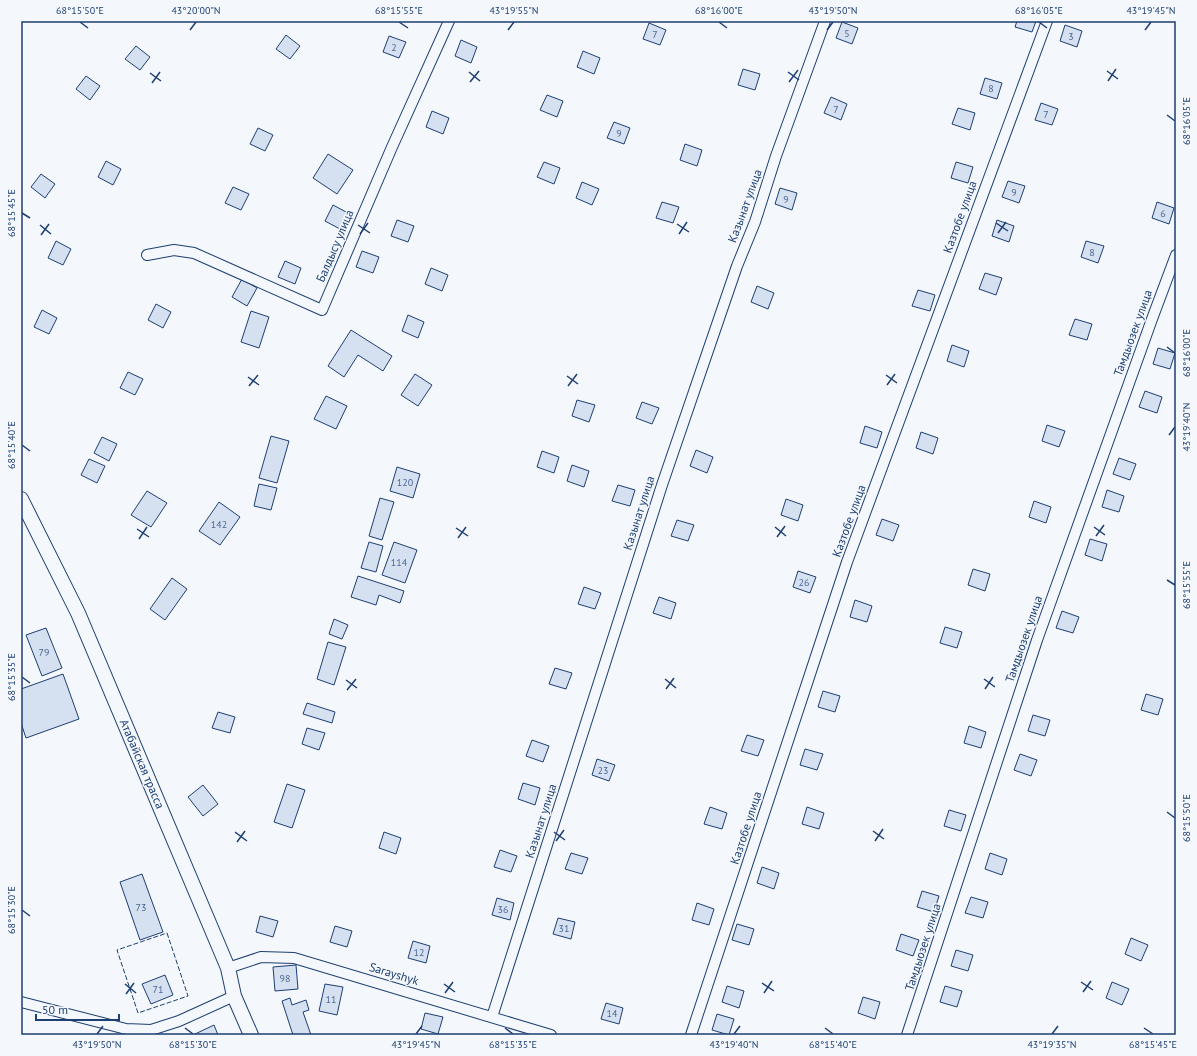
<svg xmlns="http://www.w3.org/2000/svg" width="1197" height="1056" font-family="'PT Sans',sans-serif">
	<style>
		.building { fill: #d5e0f0; stroke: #1d3f73 }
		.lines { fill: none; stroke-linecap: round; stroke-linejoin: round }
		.minor-casing { stroke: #1d3f73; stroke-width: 12 }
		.secondary-casing { stroke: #1d3f73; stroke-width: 16 }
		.minor { stroke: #f4f7fb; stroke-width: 10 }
		.secondary { stroke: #f4f7fb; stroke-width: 14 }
		.fence { stroke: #1d3f73; stroke-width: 1; stroke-dasharray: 5 2; stroke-linecap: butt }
		.ticks { fill: none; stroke: #1d3f73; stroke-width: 1.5 }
		.labels { text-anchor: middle; stroke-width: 3; stroke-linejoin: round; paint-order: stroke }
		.number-label { font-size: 10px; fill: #4b6792 }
		.street-label { font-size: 12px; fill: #1d3f73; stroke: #f4f7fb }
		.neatline { fill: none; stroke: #1d3f73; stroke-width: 1.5 }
		.ticks-label { font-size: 10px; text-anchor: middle; fill: #1d3f73 }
	</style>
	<rect width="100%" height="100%" fill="#f4f7fb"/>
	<path class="building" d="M1017 21H1036L1032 32 1015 27Z
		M842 22 858 28 852 44 836 38Z
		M649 23 666 30 660 45 643 39Z
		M1065 25 1082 31 1077 47 1060 41Z
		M286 35 300 46 290 59 276 49Z
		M389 36 406 42 399 58 383 52Z
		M461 40 477 47 471 63 455 56Z
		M136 46 150 57 140 70 125 59Z
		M583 51 600 58 594 74 577 67Z
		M743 69 760 74 755 90 738 85Z
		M86 76 100 86 90 100 76 89Z
		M985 78 1002 83 997 99 980 94Z
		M547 95 563 101 557 117 540 110Z
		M831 97 847 104 841 120 824 113Z
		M1041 103 1058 109 1052 125 1035 120Z
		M958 108 975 113 970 130 952 124Z
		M432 111 449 118 443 134 426 127Z
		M614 122 630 128 624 144 607 138Z
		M258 128 273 135 265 151 250 144Z
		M685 144 702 150 697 166 680 160Z
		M328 154 353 170 337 194 313 178Z
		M106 161 121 169 113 185 98 177Z
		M544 162 560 168 554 184 537 177Z
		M956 162 973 167 968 183 951 178Z
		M41 174 55 184 45 198 31 187Z
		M1008 181 1025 186 1019 203 1002 197Z
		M582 182 599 189 592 205 576 198Z
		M233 187 249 194 241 210 225 203Z
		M780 188 797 193 792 210 775 204Z
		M662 202 679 207 673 223 656 218Z
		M1157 202 1174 208 1169 224 1152 218Z
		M333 205 348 213 340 229 325 221Z
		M397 220 414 226 408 242 391 236Z
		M997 220 1014 226 1009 242 992 236Z
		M56 241 71 249 63 265 48 258Z
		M1086 241 1104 246 1098 263 1081 257Z
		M362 251 379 257 373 273 356 267Z
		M285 261 301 268 295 284 278 277Z
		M431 268 448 275 442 291 425 284Z
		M985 273 1002 278 996 295 979 289Z
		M242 279 257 288 247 306 232 297Z
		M757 286 774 293 768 309 751 302Z
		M918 290 935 295 930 311 912 306Z
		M156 304 171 312 163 328 148 320Z
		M42 310 57 318 49 334 34 327Z
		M251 311 269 317 259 348 241 342Z
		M408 315 424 322 418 338 402 331Z
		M1075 319 1092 324 1087 340 1069 335Z
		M351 330 392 356 383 371 358 355 344 377 328 366Z
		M952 345 969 351 964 367 947 361Z
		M1158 348 1175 353 1170 369 1153 364Z
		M128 372 143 379 135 395 120 388Z
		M415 374 432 385 418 406 401 395Z
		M1145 391 1162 397 1157 413 1139 407Z
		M326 396 347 406 336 429 314 419Z
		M577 400 595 405 589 422 572 416Z
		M642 402 659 408 652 424 636 418Z
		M1047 425 1065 431 1059 447 1042 441Z
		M865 426 882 432 877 448 860 443Z
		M921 432 938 438 933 454 916 448Z
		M271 436 289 441 277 483 259 478Z
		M102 437 117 444 109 461 94 453Z
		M696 450 713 457 707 473 690 466Z
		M542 451 559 457 554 473 537 467Z
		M1119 458 1136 464 1130 480 1113 474Z
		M89 459 105 466 97 483 81 475Z
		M572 465 589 471 584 487 567 481Z
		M397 467 420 474 413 498 390 491Z
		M259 484 277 488 271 510 254 506Z
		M618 485 635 490 630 506 612 501Z
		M1107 490 1124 496 1119 512 1102 507Z
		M147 491 167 503 151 527 131 515Z
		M380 498 394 502 382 540 369 536Z
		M786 499 803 505 798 521 781 515Z
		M1034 501 1051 507 1046 523 1029 517Z
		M219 502 240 517 220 545 199 531Z
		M882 519 899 525 893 541 876 535Z
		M677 520 694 525 688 541 671 536Z
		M1090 539 1107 544 1102 561 1085 555Z
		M369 542 383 546 376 572 361 568Z
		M394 542 417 550 405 583 382 575Z
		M973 569 990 574 985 591 968 585Z
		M798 571 816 577 810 593 793 587Z
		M358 576 404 591 400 603 379 595 376 605 351 597Z
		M172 578 187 589 165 620 150 609Z
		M584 587 601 593 595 609 578 604Z
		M659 597 676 603 671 619 653 613Z
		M855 600 872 606 867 622 850 617Z
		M1062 611 1079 617 1073 633 1056 628Z
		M334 619 348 625 342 639 329 634Z
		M945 627 962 632 957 648 940 643Z
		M46 628 62 668 42 676 26 635Z
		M328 642 346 647 334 685 317 679Z
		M555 668 572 673 566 689 549 684Z
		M63 674 79 719 26 738 21 723V689Z
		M823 691 840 696 835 712 818 707Z
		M1146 694 1163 699 1158 715 1141 710Z
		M307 703 335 712 332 723 303 714Z
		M218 712 235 717 230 733 212 728Z
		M1033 715 1050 720 1045 736 1028 731Z
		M969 726 986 732 981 748 964 743Z
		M307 728 325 733 319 750 302 744Z
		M747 735 764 740 758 756 741 751Z
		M532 740 549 746 543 762 526 756Z
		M805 749 823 754 817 770 800 765Z
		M1020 754 1037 760 1031 776 1014 770Z
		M597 759 615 765 609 781 592 775Z
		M523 783 540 788 535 805 518 799Z
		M287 784 305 790 292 828 274 822Z
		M203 785 218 804 203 816 188 797Z
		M710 807 727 813 722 829 704 824Z
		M807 807 824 813 819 829 802 824Z
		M949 810 966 815 961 831 944 826Z
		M384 832 401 838 396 854 379 848Z
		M500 850 517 856 511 872 494 867Z
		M571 853 588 858 582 874 565 869Z
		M990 853 1007 859 1002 875 985 869Z
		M762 867 779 873 774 889 757 883Z
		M142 874 163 932 140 940 120 882Z
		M922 891 939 896 934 912 917 907Z
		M971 897 988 902 983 918 965 913Z
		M497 898 514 903 510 920 492 915Z
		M697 903 714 909 709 925 692 920Z
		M260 916 278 921 273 937 256 932Z
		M558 918 575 922 571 939 553 934Z
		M737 924 754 929 749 945 732 940Z
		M335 926 352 931 347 947 330 942Z
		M901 934 919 940 913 956 896 950Z
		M1131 938 1148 945 1141 961 1125 954Z
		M413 941 430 946 426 963 408 958Z
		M956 950 973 955 968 971 951 966Z
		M296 965 298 989 275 991 273 967Z
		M165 975 173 995 151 1004 142 984Z
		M1112 982 1129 989 1122 1005 1106 998Z
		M325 984 343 987 337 1015 319 1011Z
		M727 986 744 991 739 1008 722 1002Z
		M945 986 962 991 957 1007 940 1002Z
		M863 997 880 1002 875 1019 858 1013Z
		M290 998 292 1005 306 1000 309 1010 303 1012 311 1035H293L282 1001Z
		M606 1003 623 1008 619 1024 601 1019Z
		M425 1013 443 1017 438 1034 421 1029Z
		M717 1014 734 1019 729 1035 712 1030Z
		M214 1025 218 1035H196L195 1034Z"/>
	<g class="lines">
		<defs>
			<path id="minor" d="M147 255 174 250 194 253 322 310 392 147 449 21
				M228 968 261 957 294 958 551 1035
				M21 1002 126 1029 151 1030 179 1021 234 996
				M492 1017 662 485 737 266 755 222 776 156 825 21
				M691 1035 847 562 1047 21
				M907 1035 1037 640 1152 319 1176 255"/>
			<path id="secondary" d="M21 499 78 613 228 968 234 996 251 1035"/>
		</defs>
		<use href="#minor" class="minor-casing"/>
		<use href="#secondary" class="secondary-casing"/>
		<use href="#minor" class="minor"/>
		<use href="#secondary" class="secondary"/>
		<path class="fence" d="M167 933 188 996 138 1013 117 950Z"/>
	</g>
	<path class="ticks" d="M80 22 88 28M399 22 408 28M719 22 727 28M1039 22 1047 28M190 30 196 22M508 30 514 22M827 30 833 22M1145 30 1151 22M1107 71 1118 79M469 72 480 81M788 72 799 80M150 73 161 81M1108 81 1116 69M470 82 479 71M789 82 798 70M152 83 160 72M1167 115 1175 121M22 213 30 218M996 223 1008 231M677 224 689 232M40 225 51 234M358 225 370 233M998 233 1006 222M360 234 368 223M679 234 687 222M41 235 49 224M1167 347 1175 353M886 375 897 383M567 376 578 384M248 377 259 385M887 385 895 374M249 386 258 375M568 386 577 374M1169 435 1175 427M22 445 30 451M775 527 786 536M1094 527 1105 535M456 528 468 536M137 529 149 537M1096 536 1104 525M777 537 785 526M458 538 466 527M139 539 147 527M1167 580 1175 585M22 677 30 683M665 679 676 688M984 679 995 687M346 680 357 688M666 689 674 678M985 689 993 677M347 690 356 679M1167 812 1175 818M873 831 884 839M235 832 247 841M554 832 565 840M556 841 564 830M875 841 883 829M237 842 245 831M22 910 30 916M1081 982 1093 990M762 983 774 991M125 984 136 993M444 984 455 992M1083 992 1091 981M445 993 453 982M764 993 772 981M126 994 134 983M185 1028 193 1034M505 1028 513 1034M825 1028 833 1034M1144 1028 1153 1034M97 1034 103 1026M416 1034 422 1026M734 1034 740 1026M1052 1034 1058 1026"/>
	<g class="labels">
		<g class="number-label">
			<text x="847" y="37">5</text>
			<text x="655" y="38">7</text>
			<text x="1071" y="40">3</text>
			<text x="394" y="51">2</text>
			<text x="991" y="92">8</text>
			<text x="836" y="113">7</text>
			<text x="1046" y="118">7</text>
			<text x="619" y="137">9</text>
			<text x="1014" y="196">9</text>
			<text x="786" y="203">9</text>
			<text x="1163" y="217">6</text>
			<text x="1092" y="256">8</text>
			<text x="405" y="486">120</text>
			<text x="219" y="528">142</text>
			<text x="399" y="566">114</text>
			<text x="804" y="586">26</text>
			<text x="44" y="656">79</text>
			<text x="603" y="774">23</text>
			<text x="141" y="911">73</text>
			<text x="503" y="913">36</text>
			<text x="564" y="932">31</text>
			<text x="419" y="956">12</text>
			<text x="285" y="982">98</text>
			<text x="158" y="993">71</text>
			<text x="331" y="1003">11</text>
			<text x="612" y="1017">14</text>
		</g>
		<g class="street-label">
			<text transform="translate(745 206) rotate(-70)" y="4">Казынат улица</text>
			<text transform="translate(960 217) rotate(-70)" y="4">Казтобе улица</text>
			<text transform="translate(335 246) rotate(-67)" y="4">Балдысу улица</text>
			<text transform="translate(1133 333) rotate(-70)" y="4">Тамдыозек улица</text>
			<text transform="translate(639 513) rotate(-72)" y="4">Казынат улица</text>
			<text transform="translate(849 521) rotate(-70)" y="4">Казтобе улица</text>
			<text transform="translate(1024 639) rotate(-71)" y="4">Тамдыозек улица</text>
			<text transform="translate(142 764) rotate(67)" y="4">Атабайская трасса</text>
			<text transform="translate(541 821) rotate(-72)" y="4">Казынат улица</text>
			<text transform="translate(746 828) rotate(-72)" y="4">Казтобе улица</text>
			<text transform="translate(923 947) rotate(-72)" y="4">Тамдыозек улица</text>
			<text transform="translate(394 974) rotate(17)" y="4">Sarayshyk</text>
		</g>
	</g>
	<rect width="1197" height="1056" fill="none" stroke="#f4f7fb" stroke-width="44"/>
	<path d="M36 1014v6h83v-6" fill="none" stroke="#1d3f73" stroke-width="2"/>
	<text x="42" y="1014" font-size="12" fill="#1d3f73" stroke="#f4f7fb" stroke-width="3" paint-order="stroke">50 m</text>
	<rect x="22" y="22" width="1153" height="1012" class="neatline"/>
	<g class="ticks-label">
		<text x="80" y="14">68°15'50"E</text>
		<text x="196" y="14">43°20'00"N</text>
		<text x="399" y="14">68°15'55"E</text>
		<text x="514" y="14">43°19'55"N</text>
		<text x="719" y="14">68°16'00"E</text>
		<text x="833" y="14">43°19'50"N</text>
		<text x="1039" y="14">68°16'05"E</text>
		<text x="1151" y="14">43°19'45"N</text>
		<text transform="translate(1186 121) rotate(-90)" y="4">68°16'05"E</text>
		<text transform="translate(11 213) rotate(-90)" y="4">68°15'45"E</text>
		<text transform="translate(1186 353) rotate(-90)" y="4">68°16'00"E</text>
		<text transform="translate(1186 427) rotate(-90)" y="4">43°19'40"N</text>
		<text transform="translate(11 445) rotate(-90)" y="4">68°15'40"E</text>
		<text transform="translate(1186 585) rotate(-90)" y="4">68°15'55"E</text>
		<text transform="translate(11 677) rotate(-90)" y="4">68°15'35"E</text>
		<text transform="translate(1186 818) rotate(-90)" y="4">68°15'50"E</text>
		<text transform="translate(11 910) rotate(-90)" y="4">68°15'30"E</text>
		<text x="97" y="1048">43°19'50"N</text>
		<text x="193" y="1048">68°15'30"E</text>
		<text x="416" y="1048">43°19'45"N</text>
		<text x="513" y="1048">68°15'35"E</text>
		<text x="734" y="1048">43°19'40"N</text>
		<text x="833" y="1048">68°15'40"E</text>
		<text x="1052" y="1048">43°19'35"N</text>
		<text x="1153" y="1048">68°15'45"E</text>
	</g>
</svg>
